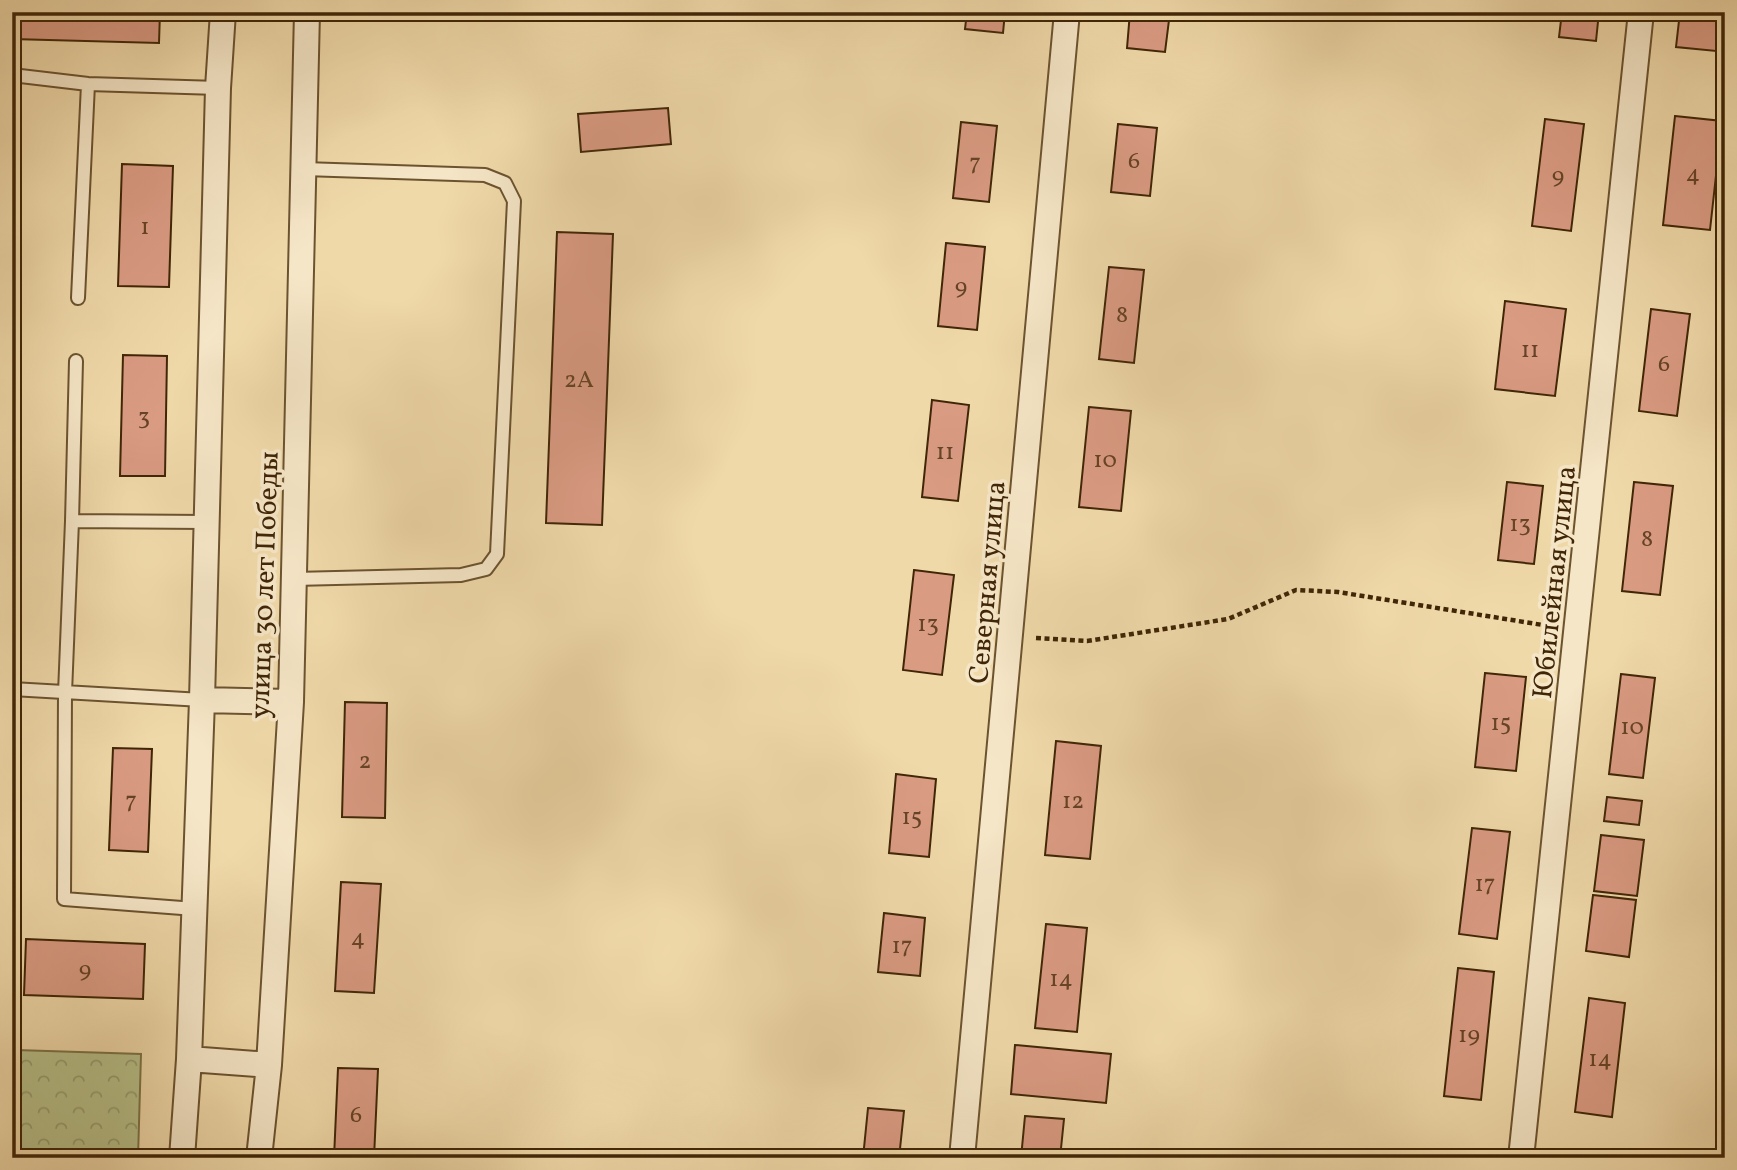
<svg xmlns="http://www.w3.org/2000/svg" width="1737" height="1170" font-family="Vollkorn,serif">
	<style>
		.park { fill: url(#park-crowns); stroke: #7c7348; stroke-width: 2 }
		.building { fill: #da9b83; stroke: #402607; stroke-width: 2 }
		.lines { fill: none; stroke-linecap: round; stroke-linejoin: round }
		.service-casing { stroke: #6c5330; stroke-width: 16 }
		.minor-casing { stroke: #6c5330; stroke-width: 28 }
		.path { stroke: #402607; stroke-width: 4.5; stroke-dasharray: 5 3.5; stroke-linecap: butt }
		.service { stroke: #f5e6c7; stroke-width: 12 }
		.minor { stroke: #f5e6c7; stroke-width: 24 }
		.labels { text-anchor: middle; stroke-width: 7; stroke-linejoin: round; paint-order: stroke }
		.number-label { font-size: 24px; fill: #664326 }
		.street-label { font-size: 28px; fill: #402607; stroke: #f5e6c7 }
	</style>
	<defs>
		<pattern id="park-crowns" width="20" height="18" patternUnits="userSpaceOnUse" patternTransform="scale(1.75)"><rect width="20" height="18" fill="#b7c08a"/><path d="M2 6a3 3 0 1 1 6 0M12 15a3 3 0 1 1 6 0" fill="none" stroke="#969c6f"/></pattern>
	</defs>
	<rect width="100%" height="100%" fill="#f0d9a9"/>
	<filter id="stains"><feTurbulence type="fractalNoise" baseFrequency=".00286" numOctaves="4"/><feColorMatrix values="0 0 0 0 .2 0 0 0 0 .09 0 0 0 0 .02 0 0 0 .5 -.17"/></filter>
	<radialGradient id="worn" r=".72"><stop offset=".6" stop-color="#630" stop-opacity="0"/><stop offset="1" stop-color="#630" stop-opacity=".3"/></radialGradient>
	<path class="park" d="M16 1050 141 1054 138 1158H13Z"/>
	<path class="building" d="M12 12H160L159 43 12 39Z
		M967 12H1005L1003 33 965 29Z
		M1130 12H1170L1165 52 1127 48Z
		M1562 12H1599L1596 41 1559 37Z
		M1680 12H1720L1716 51 1676 47Z
		M668 108 671 144 581 152 578 114Z
		M1675 116 1722 121 1710 230 1663 225Z
		M1545 119 1584 124 1571 231 1532 226Z
		M961 122 997 126 989 202 953 198Z
		M1118 124 1157 128 1150 196 1111 192Z
		M122 164 173 166 169 287 118 286Z
		M557 232 613 234 602 525 546 523Z
		M946 243 985 247 977 330 938 326Z
		M1109 267 1144 270 1134 363 1099 359Z
		M1505 301 1566 309 1555 396 1495 389Z
		M1651 309 1690 314 1677 416 1639 411Z
		M123 355 167 356 165 476H120Z
		M932 400 969 405 958 501 922 497Z
		M1089 407 1131 411 1121 511 1079 507Z
		M1507 482 1543 486 1534 564 1498 560Z
		M1634 482 1673 486 1660 595 1622 591Z
		M914 570 954 575 942 675 903 670Z
		M1485 673 1526 677 1516 771 1475 767Z
		M1621 674 1655 678 1643 778 1609 774Z
		M345 702 387 703 385 818 342 817Z
		M1056 741 1101 746 1090 859 1045 855Z
		M113 748 152 749 148 852 109 850Z
		M896 774 936 779 929 857 889 853Z
		M1607 797 1642 801 1639 825 1604 821Z
		M1472 828 1510 832 1497 939 1459 934Z
		M1601 835 1644 840 1637 896 1594 891Z
		M341 882 381 884 374 993 335 991Z
		M1593 895 1636 900 1629 957 1586 951Z
		M884 913 925 918 920 976 878 972Z
		M1046 924 1087 928 1077 1032 1035 1028Z
		M26 939 145 944 143 999 24 995Z
		M1458 968 1494 972 1481 1100 1444 1096Z
		M1589 998 1625 1003 1612 1117 1575 1112Z
		M1015 1045 1111 1054 1106 1103 1011 1094Z
		M338 1068 378 1069 374 1158H334Z
		M868 1108 904 1111 899 1158H863Z
		M1025 1116 1064 1119 1060 1158H1021Z"/>
	<g class="lines">
		<defs>
			<path id="service" d="M12 75 88 84 218 88
				M78 298 88 84
				M76 361 72 521 206 522
				M72 521 65 693 64 899 195 909
				M294 579 461 575 486 569 497 554 514 201 505 183 485 175 304 169
				M12 689 202 700"/>
			<path id="minor" d="M202 700 291 702
				M189 1059 269 1065
				M182 1158 189 1059 202 700 218 88 223 12
				M259 1158 269 1065 291 702 307 12
				M962 1158 1067 12
				M1521 1158 1641 12"/>
		</defs>
		<use href="#service" class="service-casing"/>
		<use href="#minor" class="minor-casing"/>
		<path class="path" d="M1036 638 1087 641 1228 619 1296 590 1338 592 1549 626"/>
		<use href="#service" class="service"/>
		<use href="#minor" class="minor"/>
	</g>
	<g class="labels">
		<g class="number-label">
			<text x="1134" y="168">6</text>
			<text x="975" y="170">7</text>
			<text x="1693" y="181">4</text>
			<text x="1558" y="183">9</text>
			<text x="145" y="234">1</text>
			<text x="961" y="294">9</text>
			<text x="1122" y="322">8</text>
			<text x="1530" y="357">11</text>
			<text x="1664" y="371">6</text>
			<text x="579" y="387">2А</text>
			<text x="144" y="424">3</text>
			<text x="945" y="459">11</text>
			<text x="1105" y="467">10</text>
			<text x="1520" y="531">13</text>
			<text x="1647" y="546">8</text>
			<text x="928" y="631">13</text>
			<text x="1501" y="730">15</text>
			<text x="1632" y="734">10</text>
			<text x="365" y="768">2</text>
			<text x="131" y="808">7</text>
			<text x="1073" y="808">12</text>
			<text x="912" y="824">15</text>
			<text x="1485" y="891">17</text>
			<text x="358" y="945">4</text>
			<text x="902" y="953">17</text>
			<text x="85" y="977">9</text>
			<text x="1061" y="986">14</text>
			<text x="1469" y="1042">19</text>
			<text x="1600" y="1066">14</text>
			<text x="356" y="1122">6</text>
		</g>
		<g class="street-label">
			<text transform="translate(986 582) rotate(-85)" y="10">Северная улица</text>
			<text transform="translate(1553 582) rotate(-84)" y="10">Юбилейная улица</text>
			<text transform="translate(263 585) rotate(-88)" y="10">улица 30 лет Победы</text>
		</g>
	</g>
	<rect width="1737" height="1170" fill="none" stroke="#f0d9a9" stroke-width="42"/>
	<rect x="14" y="14" width="1709" height="1142" fill="none" stroke="#402607" stroke-width="3.5"/>
	<rect x="21" y="21" width="1695" height="1128" fill="none" stroke="#402607" stroke-width="2"/>
	<rect width="100%" height="100%" filter="url(#stains)"/>
	<rect width="100%" height="100%" fill="url(#worn)"/>
</svg>
